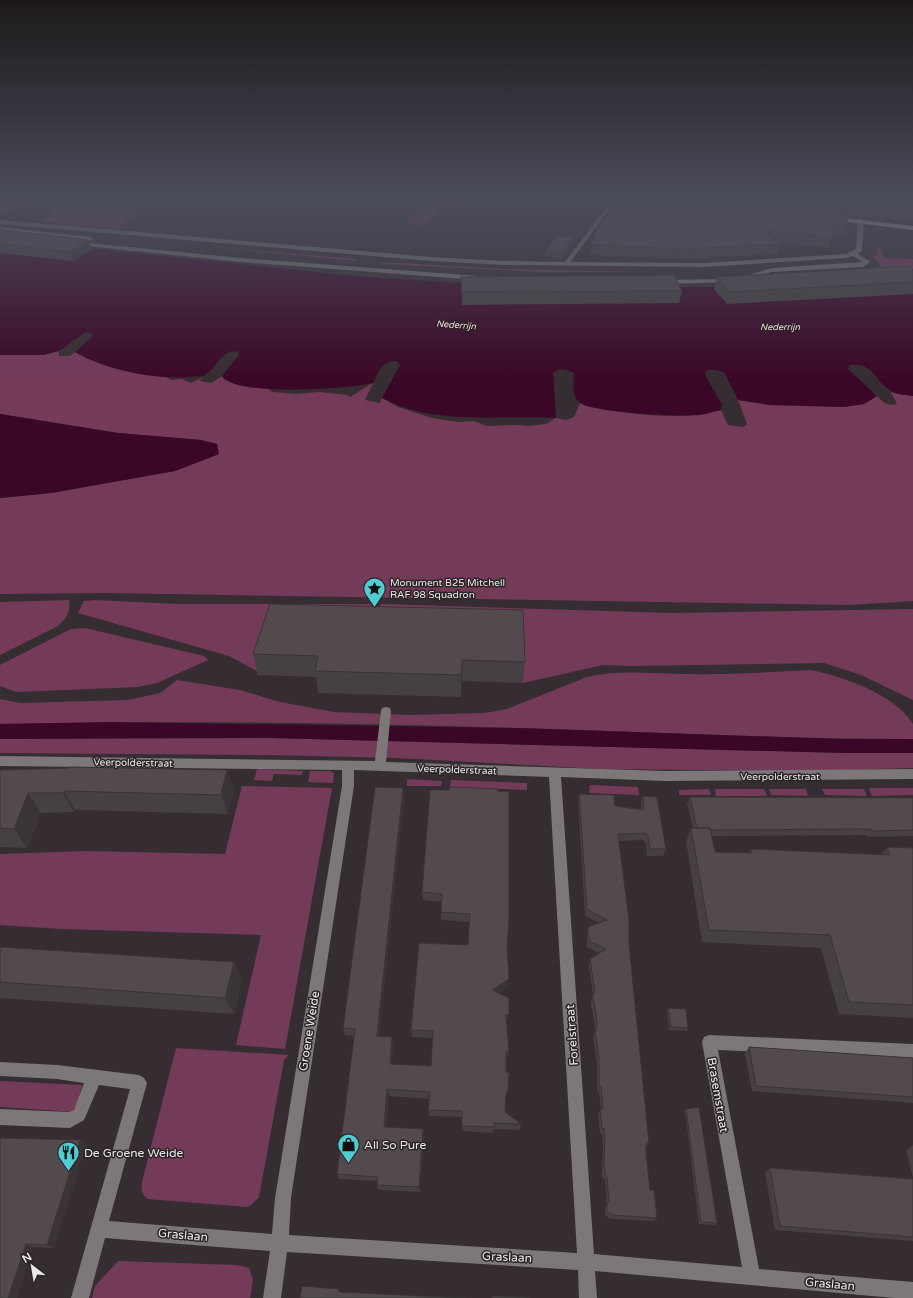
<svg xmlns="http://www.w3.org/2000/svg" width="913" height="1298" font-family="'Varela Round',sans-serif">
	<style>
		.green { fill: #743b59 }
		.water { fill: #3b0726 }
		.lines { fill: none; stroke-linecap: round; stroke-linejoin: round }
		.minor { fill: #7c7879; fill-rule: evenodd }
		.major { fill: #c7bfc3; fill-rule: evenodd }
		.wall { fill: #474043 }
		.shaded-wall { fill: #3a3437 }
		.building { fill: #534a4e; stroke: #3a3437 }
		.labels { text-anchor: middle; stroke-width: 3; stroke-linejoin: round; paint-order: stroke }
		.far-water-label { font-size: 9px; font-style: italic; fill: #fdd1e5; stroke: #2b2427 }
		.poi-label { font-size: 10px; fill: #ece7e9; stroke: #2b2427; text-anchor: start }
		.street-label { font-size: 10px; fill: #ece7e9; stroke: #2b2427 }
		.near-street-label { font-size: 12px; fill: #ece7e9; stroke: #2b2427 }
		.near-poi-label { font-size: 12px; fill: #ece7e9; stroke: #2b2427; text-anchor: start }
	</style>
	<rect width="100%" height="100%" fill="#352d31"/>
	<path class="green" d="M0 199H38L0 216Z
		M431 199H455L423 225 405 222Z
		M64 205 139 211 118 229 39 222Z
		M187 245H188L357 259 356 261Z
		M878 248 882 250 883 258 913 259V270L880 272 879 263 872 257 876 255Z
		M383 262 504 269 649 272H538L382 264Z
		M59 351V356H70L75 352 88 359 136 373 166 377 171 380 182 379 191 383 202 378 200 381 211 383 222 376 225 380 269 389 272 392 296 394 320 392 347 395 350 397C353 396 366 386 373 383L365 400 380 403 382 398 398 407 432 418 458 422 473 421 487 426 519 425 528 426 546 424 556 418 566 420 574 417 580 403C626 414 675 422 721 410L728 425 744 427 747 424 738 400 770 405 844 407 864 404 877 396C884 403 886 406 897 404L891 392 913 396V601L849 605 107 593 0 594V498L51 493 175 471 219 454 201 440 118 433 0 414V355H43Z
		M69 600C71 611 67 618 58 626L0 655V602Z
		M95 600 178 604H371V608L378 609 381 604 672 613 913 609V700L861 675 824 663 632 666 603 665 523 683 522 632 259 672 229 656 78 613 84 601Z
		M85 628 204 656 208 660 157 683 138 687 16 692 0 686V665L71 629Z
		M811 670C846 678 893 693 913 724V739C781 739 650 732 519 728 346 723 173 720 0 724V699L20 703 128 700 160 693 177 680 240 690 280 702 334 712 410 715 484 713 507 709 587 677C620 669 654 674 688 674 729 675 770 672 811 670Z
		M104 737 272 738 845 753H913V768L807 771 599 769 399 758 266 755 0 753V739Z
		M257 769 303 771 302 775 274 774 272 781 254 780Z
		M310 771H329L334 773 333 783 308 782Z
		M407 779 442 781 441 786H407Z
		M451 780 527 783V790L450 787Z
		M590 785 638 787 639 795 589 793Z
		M242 786 332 788 285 1049 236 1045 261 935 62 929 0 925V854L84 851 225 854Z
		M913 788V795L872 796 869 788Z
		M709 789 711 795H679V790Z
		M715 789H764L767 796H716Z
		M769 789H806L808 796 771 795Z
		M822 789H864L867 796 825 795Z
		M176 1048 289 1055 284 1060 259 1197 251 1205 247 1207 148 1199C141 1194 141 1190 142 1182Z
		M0 1081 82 1085 76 1112 0 1107Z
		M118 1261 237 1265 249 1268 253 1280 250 1298H92L95 1286Z"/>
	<path class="water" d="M0 239 354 276 493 285 634 287H719L913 275V396C907 395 896 395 891 391 874 381 875 363 850 365L848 369 877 396 864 404 844 407 770 405 738 400 724 372 715 370H707L705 375 722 405 721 410C714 411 707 414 700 415 683 417 589 413 579 402 571 394 574 383 574 373 566 369 560 367 553 373L556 418C500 415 434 426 382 398L400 365 396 361C382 361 379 371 373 383 348 389 234 397 222 376L239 355V352C221 347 217 370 203 376 199 377 194 376 191 377 155 380 106 370 75 352L93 336 91 333 86 332 59 351 43 355H0Z
		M0 414 118 433 201 440 217 444 219 454 175 471 51 493 0 498Z
		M111 722 518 728 840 739H913V753H845L272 738 0 739V724Z"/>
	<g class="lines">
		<path class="minor" d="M613 199H617L570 262 704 263 846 254 856 249 858 220 861 218 864 220 862 250 858 254 870 262 863 267 772 272 744 280 741 278 742 277 772 268 863 262 853 256 846 258 704 267 505 265 431 261 0 224V220L431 257 505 261 565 262Z
			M715 199H726L796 208 794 209Z
			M0 227 90 237 93 239 90 241 0 231Z
			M78 242 241 258 478 276 481 278 478 280 241 262 76 245 75 244Z
			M730 279 732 280V282L664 284 661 282 664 280Z
			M386 707 390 708 391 711 386 762 665 771 913 769V779L665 781 561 777 594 1254 742 1267 702 1042 704 1037 709 1035 913 1044V1058L718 1050 759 1269 913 1282V1298H894L595 1271 597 1298H579L578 1270 287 1252 281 1298H263L270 1251 105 1238 89 1298H71L130 1089 99 1085 84 1120 70 1128 0 1125V1109L69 1112 74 1110 84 1083 57 1079 0 1076V1062L57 1065 139 1075 144 1078 147 1083 109 1221 272 1234 275 1198 342 786V770L0 766V756L375 761 381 711 382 708ZM354 770 549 777 577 1253 289 1235 291 1198 354 786Z"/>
		<path class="major" d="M835 217 913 226V230L833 220Z"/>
	</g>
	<path class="wall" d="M620 199H715L714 201 724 203 782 209H808L802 206 783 204 785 199H913V221L848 215 847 225 844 235 832 233 829 248 778 242 781 244 778 254 682 259 590 255 591 245Z
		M0 230 89 240 92 249 73 261 0 253Z
		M574 242 562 259 544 256 545 251Z
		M913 270V294L727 304 714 289 717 277Z
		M461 277 682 291 679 303 462 305Z
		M253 654 525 662 523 683 462 681 461 697 318 693 316 677 258 675Z
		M0 770H227L234 790 228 814 75 810 74 812 41 813 27 848 0 847Z
		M403 788 404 797 379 1036 392 1037 393 1044 392 1064 431 1066 433 1038 412 1037 411 1030 468 945 469 922 441 920V912L442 902 423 900 422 892 430 790 507 946 508 987 499 993 509 1014 508 1021H507L509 1051 508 1057 506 1058 507 1097 506 1098 505 1112 521 1124 520 1130 493 1129V1133L462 1131V1117L429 1116 428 1110 429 1099 389 1096 386 1127 423 1129 424 1135 420 1192 378 1190 377 1185V1181L339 1179 337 1174 354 1036 345 1035 343 1028Z
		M579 794 615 806 641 809V803L643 796 666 849 663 856H647L646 843 643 840 619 841 649 1143 646 1147V1153L650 1190 657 1218 654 1221 610 1219 605 1215V1208L607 1204 605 1180 602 1178V1168L603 1145 602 1134 600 1133 598 1114 601 1109 599 1092 597 1091V1064L593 1037 595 1031V1026L591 1004V1000L593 995 589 966 590 959 600 953 587 947V934L588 927 599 923 585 916 578 801Z
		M690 797 913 798V836L867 837V835L712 836 715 852 749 853 751 849 881 855 887 847 913 848V1018L839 1014 821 948 702 942 686 842 691 828H693L687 804Z
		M0 947 234 962 242 980 234 1014 0 998Z
		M668 1008 688 1028 687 1031 669 1030 667 1011Z
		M749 1047 913 1058V1103L752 1091 745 1053Z
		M686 1109 717 1223 715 1225 699 1224 685 1111Z
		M0 1138 80 1140 86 1145 54 1248 33 1247 17 1298H0Z
		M913 1145V1178L906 1150Z
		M770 1168 913 1179V1241L775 1230 765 1173Z"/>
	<path class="shaded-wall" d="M574 237V242L562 259V253Z
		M89 240 92 249 73 261 70 252Z
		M462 660V681L461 697V675Z
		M227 770 234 790 228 814 221 795Z
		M403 788 404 797 378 1043 377 1036Z
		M64 791 75 810 74 812 63 793Z
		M28 793 41 813 27 848 14 829Z
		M234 962 242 980 234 1014 225 998Z
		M509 979 508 987 492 997V990Z
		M509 1014 508 1021 506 1022V1015Z
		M392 1037 393 1044 391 1070 390 1064Z
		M509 1051 508 1057 505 1058 506 1052Z
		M387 1089 389 1096 385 1133 384 1127Z
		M508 1091 507 1097 505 1099 506 1092Z
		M423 1129 424 1135 420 1192 419 1187Z
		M80 1140 86 1145 54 1248 47 1245Z
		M26 1244 33 1247 17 1298H8Z"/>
	<path class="building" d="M620 199H714L713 201 724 203 782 209 783 206 848 214 847 225 834 224 832 238 761 229 781 244 684 249 591 245 597 230Z
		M812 199H913V209L850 205V206L821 203Z
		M0 230 89 240 70 252 0 244Z
		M556 236 574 237 562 253 545 251Z
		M908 266 913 270V282L730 292 717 277Z
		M674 275 682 291 462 292 461 277Z
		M270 604 523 610 525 662 462 660 461 675 315 671 318 656 253 654Z
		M70 767 227 770 221 795 64 791 63 793H28L14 829 0 828V770L70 768Z
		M375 787 403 788 377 1036 392 1037 390 1064 431 1066 433 1031 411 1030 419 943 468 945 470 914 441 912 442 894 422 892 430 790H449V787L498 789V791L509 792V921L507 946 509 979 492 990 509 998V1014L506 1015 509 1051 506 1052V1072L509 1073 508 1091 506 1092 505 1112 521 1124 494 1123V1127L462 1126V1111L428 1110 430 1092 387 1089 384 1127 423 1129 419 1187 377 1185V1177L337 1174 355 1029 343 1028Z
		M579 794 614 795 615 806 644 810 643 796 657 797 666 849H650L648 836 646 833 618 834 629 920V945L649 1143H646V1153L650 1190H654L657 1218 612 1215 607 1211V1204L609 1202 607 1176 605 1174 604 1164 605 1140 604 1129 602 1128 600 1109 603 1108 601 1087 599 1086V1058L595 1031 597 1030V1020L593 998V994L595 993 590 959 606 949 589 941 588 927 607 920 587 909Z
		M690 797 913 798V830L872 831 871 829 710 830V828H697Z
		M691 828H710L715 852 752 853 751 849 890 855 887 847 913 848V1005L849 1002 830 935 709 930Z
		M0 947 234 962 225 998 0 982Z
		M668 1008 686 1009 688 1028 671 1027Z
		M749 1047 913 1058V1097L756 1086Z
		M699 1107 717 1223 701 1222 686 1109Z
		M0 1138 80 1140 47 1245 26 1244 8 1298H0Z
		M770 1168 913 1179V1237L780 1226Z
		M302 1286 339 1289V1292L466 1298H300Z
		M492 1296 530 1297V1298H492Z"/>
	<linearGradient id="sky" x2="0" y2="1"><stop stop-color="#1d191b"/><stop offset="0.52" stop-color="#4b4c5a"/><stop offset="1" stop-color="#4b4c5a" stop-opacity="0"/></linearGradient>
	<rect width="913" height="380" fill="url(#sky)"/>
	<defs>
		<symbol id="sight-pin" viewBox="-11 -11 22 30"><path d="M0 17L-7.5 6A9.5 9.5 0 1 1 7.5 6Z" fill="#51ccd2" stroke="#2b2427"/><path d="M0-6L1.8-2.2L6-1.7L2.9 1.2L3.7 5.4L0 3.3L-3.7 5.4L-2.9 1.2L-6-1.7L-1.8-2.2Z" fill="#111"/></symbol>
		<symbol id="shop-pin" viewBox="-11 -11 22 30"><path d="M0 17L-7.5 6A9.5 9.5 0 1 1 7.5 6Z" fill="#51ccd2" stroke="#2b2427"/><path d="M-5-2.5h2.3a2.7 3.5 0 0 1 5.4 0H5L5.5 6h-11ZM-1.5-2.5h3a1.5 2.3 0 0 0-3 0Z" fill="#111"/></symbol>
		<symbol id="restaurant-pin" viewBox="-11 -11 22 30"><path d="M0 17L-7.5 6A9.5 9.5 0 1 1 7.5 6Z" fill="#51ccd2" stroke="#2b2427"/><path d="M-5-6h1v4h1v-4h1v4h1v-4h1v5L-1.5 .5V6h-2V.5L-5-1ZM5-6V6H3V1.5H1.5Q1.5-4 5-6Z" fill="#111"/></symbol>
	</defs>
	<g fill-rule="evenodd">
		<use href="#sight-pin" x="362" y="576" width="25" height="34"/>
		<use href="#shop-pin" x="336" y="1132" width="25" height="34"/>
		<use href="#restaurant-pin" x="56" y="1140" width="25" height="34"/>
	</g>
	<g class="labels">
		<g class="far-water-label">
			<text transform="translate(456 325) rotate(4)" y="3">Nederrijn</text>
			<text x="780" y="330">Nederrijn</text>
		</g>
		<g class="poi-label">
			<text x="390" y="586">Monument B25 Mitchell<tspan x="390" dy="12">RAF 98 Squadron</tspan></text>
		</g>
		<g class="street-label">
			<text transform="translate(133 762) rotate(1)" y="4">Veerpolderstraat</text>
			<text transform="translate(457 769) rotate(2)" y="4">Veerpolderstraat</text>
			<text x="780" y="780">Veerpolderstraat</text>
		</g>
		<g class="near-street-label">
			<text transform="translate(309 1031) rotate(-81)" y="4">Groene Weide</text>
			<text transform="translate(572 1035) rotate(-94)" y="4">Forelstraat</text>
			<text transform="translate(718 1095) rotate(80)" y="4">Brasemstraat</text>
			<text transform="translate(183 1235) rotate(5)" y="4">Graslaan</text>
			<text transform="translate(507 1257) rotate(3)" y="4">Graslaan</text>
			<text transform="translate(830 1284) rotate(5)" y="4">Graslaan</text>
		</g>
		<g class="near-poi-label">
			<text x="364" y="1149">All So Pure</text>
			<text x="84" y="1157">De Groene Weide</text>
		</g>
	</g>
	<g transform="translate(32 1266) rotate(329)" stroke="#2b2427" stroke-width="3" paint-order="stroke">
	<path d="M0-3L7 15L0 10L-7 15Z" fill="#ece7e9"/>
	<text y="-6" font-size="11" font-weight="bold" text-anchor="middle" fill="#ece7e9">N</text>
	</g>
</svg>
